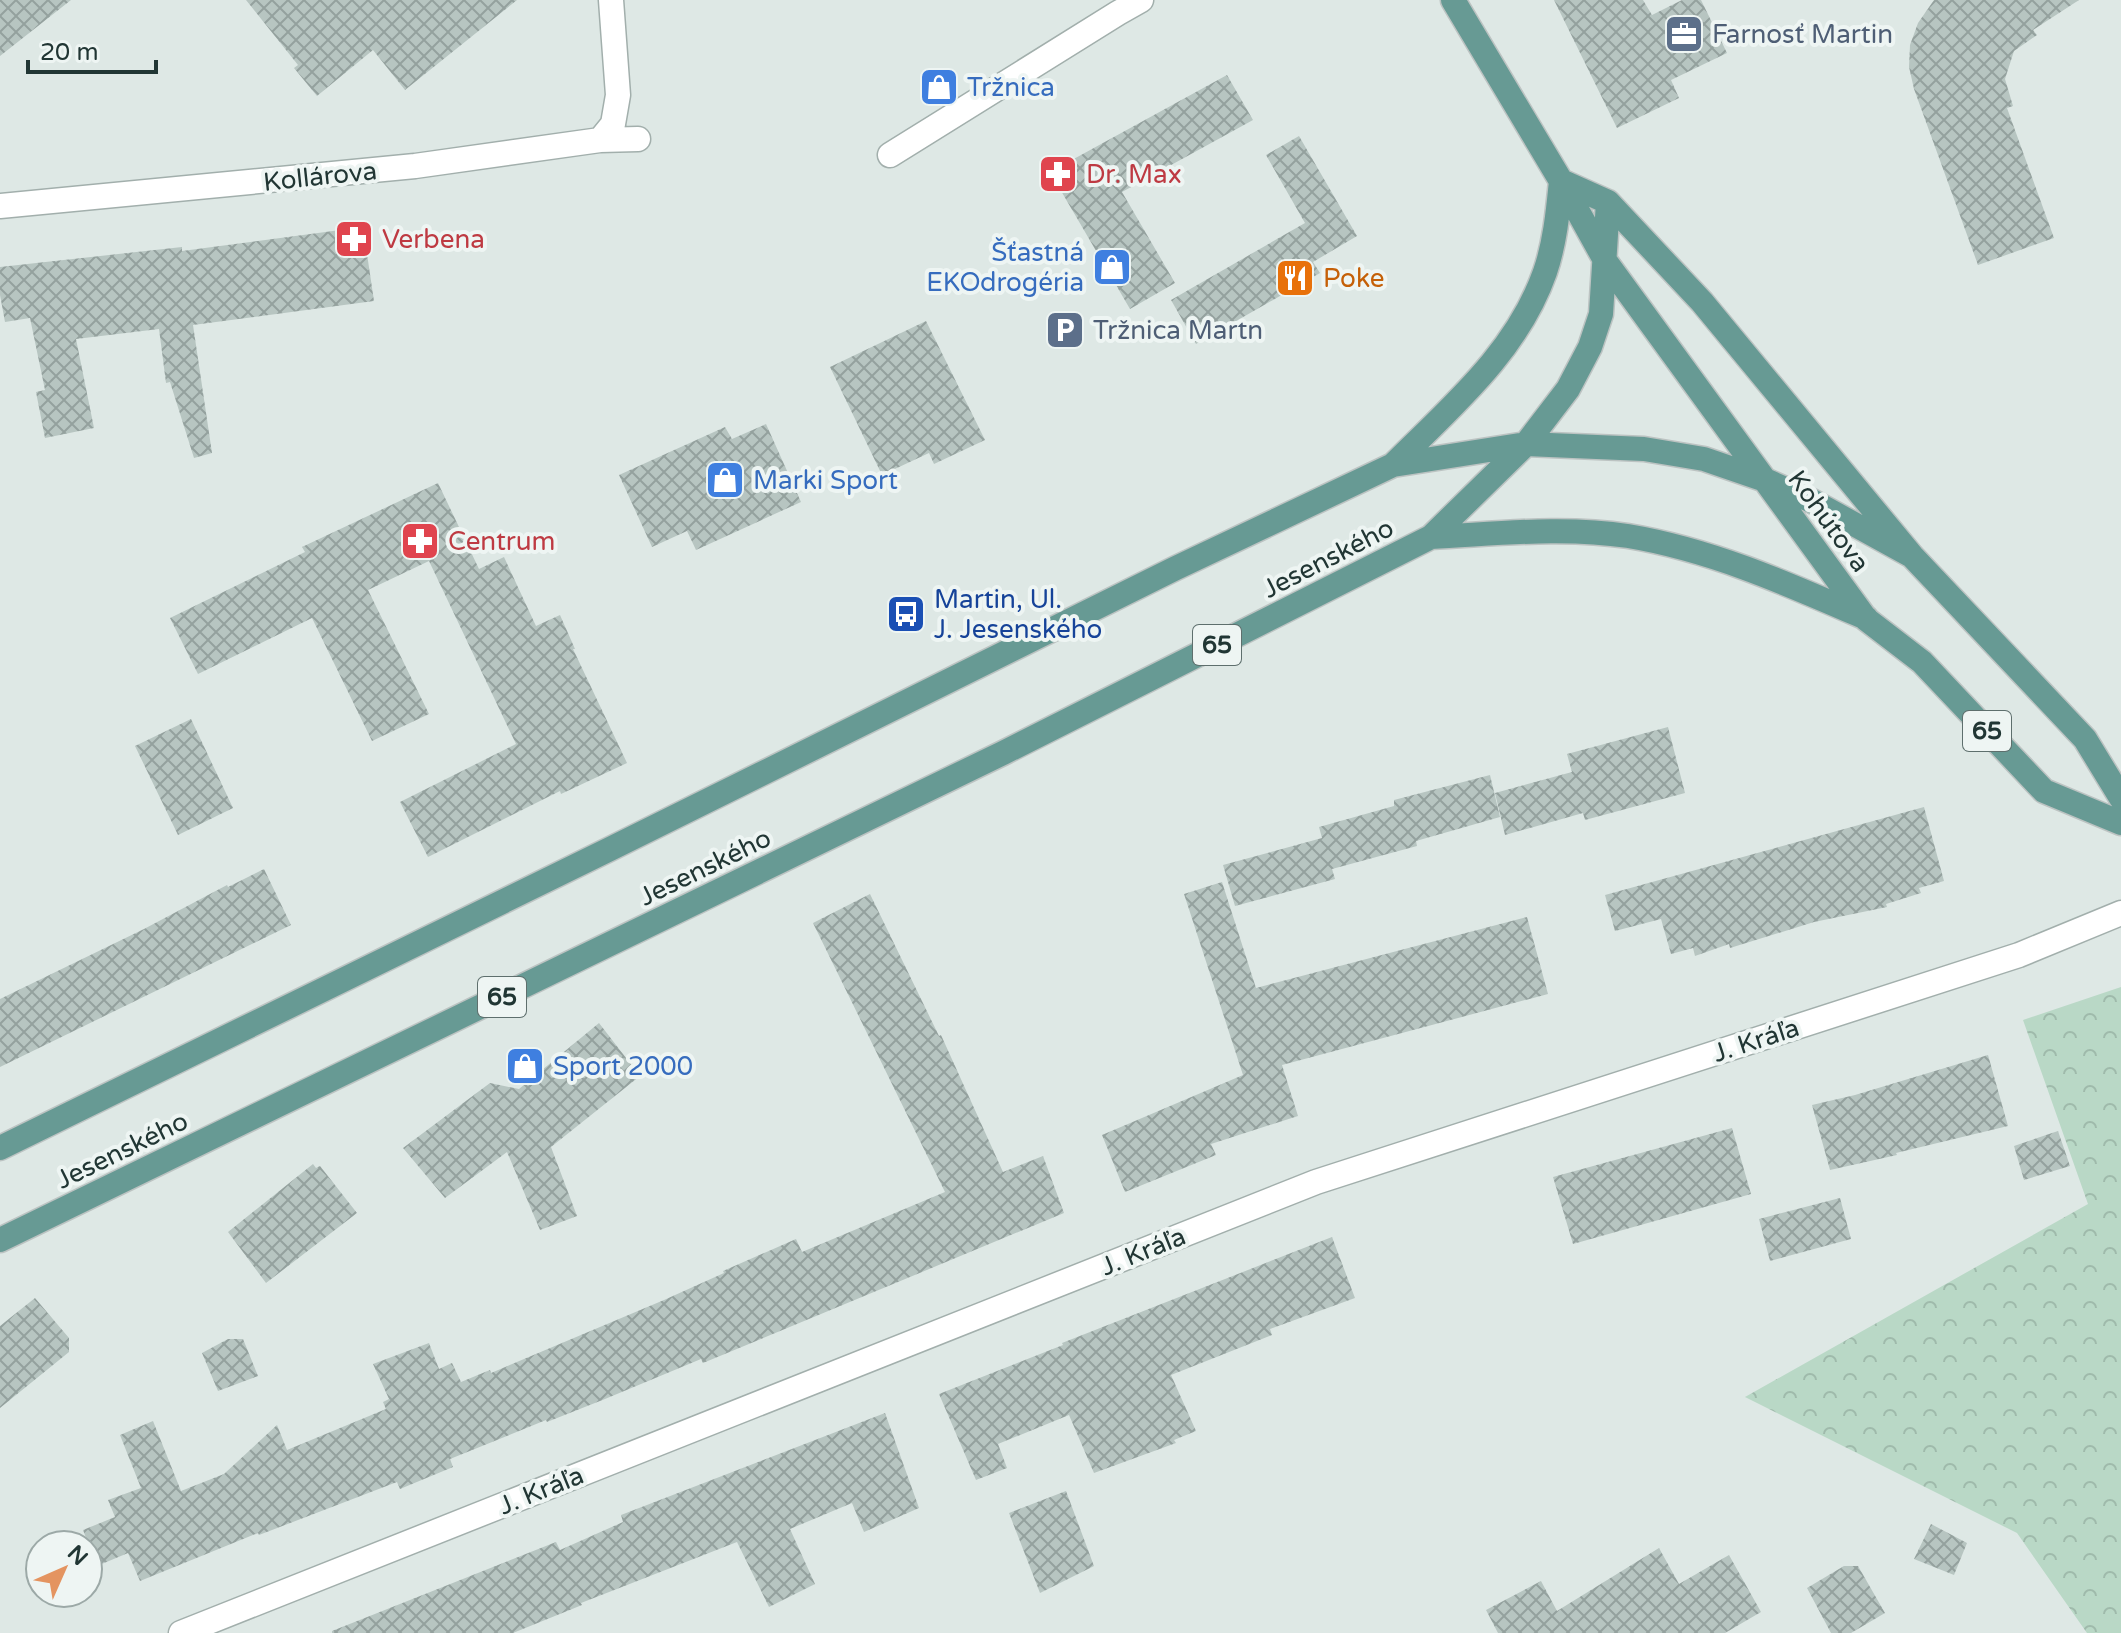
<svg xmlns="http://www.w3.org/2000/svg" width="2121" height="1633" font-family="'Varela Round',sans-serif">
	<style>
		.forest { fill: url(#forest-crowns) }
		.building { fill: url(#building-cross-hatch) }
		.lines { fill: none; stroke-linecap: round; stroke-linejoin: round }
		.street-casing { stroke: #a2afac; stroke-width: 27 }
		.primary-casing { stroke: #bcc3c2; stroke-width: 27 }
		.street { stroke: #fff; stroke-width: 24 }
		.primary { stroke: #679a94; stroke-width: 24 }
		.labels { text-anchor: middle; stroke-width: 8; stroke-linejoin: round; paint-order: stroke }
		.shield { fill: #eef5f3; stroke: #5e6f6d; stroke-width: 2 }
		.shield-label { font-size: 24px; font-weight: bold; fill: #213634 }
		.service-label { font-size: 26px; fill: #4e5e75; stroke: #eef5f3; text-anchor: start }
		.shop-label { font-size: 26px; fill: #366cbe; stroke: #eef5f3; text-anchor: start }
		.health-label { font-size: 26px; fill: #be3a42; stroke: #eef5f3; text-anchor: start }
		.street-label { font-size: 26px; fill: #213634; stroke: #eef5f3 }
		.food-label { font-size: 26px; fill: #c56008; stroke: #eef5f3; text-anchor: start }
		.transit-label { font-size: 26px; fill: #164399; stroke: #eef5f3; text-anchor: start }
	</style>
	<defs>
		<pattern id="forest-crowns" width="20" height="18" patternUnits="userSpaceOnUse" patternTransform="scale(2)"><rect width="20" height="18" fill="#b9d8c6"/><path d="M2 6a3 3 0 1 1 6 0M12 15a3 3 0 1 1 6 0" fill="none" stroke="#9fbaab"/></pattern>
		<pattern id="building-cross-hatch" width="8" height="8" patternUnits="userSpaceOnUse" patternTransform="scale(2)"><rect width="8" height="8" fill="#b7c5c1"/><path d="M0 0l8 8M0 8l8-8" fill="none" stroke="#94a19e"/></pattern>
	</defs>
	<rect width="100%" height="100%" fill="#dee8e5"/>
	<path class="forest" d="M2121 987V1633H2087L2017 1533 1745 1397 2088 1204 2023 1020Z"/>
	<path class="building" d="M0 0H71L0 56Z
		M246 0H517L405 90 373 50 317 96 294 68 298 65Z
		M1554 0H1643L1652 15 1682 0H1701L1727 53 1671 80 1679 98 1617 128Z
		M1934 0H2079L2033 30 2037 35 2014 51 2005 79 2013 106 2007 108 2054 238 1978 265 1914 89 1909 67 1910 45 1918 23Z
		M1227 75 1253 120 1122 192 1175 283 1130 309 1050 172Z
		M1299 136 1357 236 1313 262 1320 273 1196 344 1171 300 1305 223 1266 155Z
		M363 227 374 301 193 325 212 453 194 458 170 382 166 383 159 329 76 339 94 428 45 438 36 392 45 390 30 318 5 322 0 295V267L182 247V251Z
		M926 321 985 440 934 464 929 453 882 475 830 367Z
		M766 424 801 502 696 550 687 531 652 547 619 475 725 427 732 439Z
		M438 483 479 569 504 557 536 626 560 615 575 649H573L627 763 561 794 560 791 428 857 400 802 516 744 429 561 368 590 429 714 372 741 312 618 198 674 170 618 305 552 302 547Z
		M191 719 233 808 178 835 135 746Z
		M1668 727 1685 793 1585 820 1583 813 1505 835 1495 793 1572 772 1567 754Z
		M1490 775 1500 817 1416 841 1417 846 1332 869 1335 879 1235 906 1223 865 1322 838 1319 827 1394 806V800Z
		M1924 807 1944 881 1919 888 1921 893 1886 904 1887 907 1814 922 1730 948 1729 944 1695 956 1693 948 1671 954 1661 919 1615 931 1605 895Z
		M264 869 291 925 0 1067V999L144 929 227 885 228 887Z
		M1222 882 1256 988 1527 917 1548 994 1282 1065 1298 1116 1211 1144 1216 1155 1125 1192 1102 1135 1243 1075 1184 894Z
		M870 894 939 1036 941 1035 1003 1172 1043 1156 1064 1213 703 1363 701 1359 605 1399 547 1422 546 1420 450 1459 453 1467 400 1489 397 1482 259 1535 258 1533 140 1581 128 1553 97 1566 83 1530 115 1517 108 1500 141 1488 120 1435 153 1421 181 1491 224 1474 277 1425 287 1450 386 1409 383 1402 389 1399 373 1364 429 1343 439 1369 452 1363 461 1382 490 1370 491 1373 664 1300 724 1273 723 1271 796 1239 802 1252 945 1192 813 923Z
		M599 1023 640 1076 551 1147 577 1216 540 1230 507 1152 445 1198 403 1148 490 1083 519 1089Z
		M1988 1055 2008 1126 1896 1153 1897 1155 1830 1170 1812 1105 1855 1095Z
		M1732 1128 1751 1194 1573 1244 1553 1177Z
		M2058 1131 2070 1166 2024 1180 2014 1146Z
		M313 1164 316 1168 320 1166 357 1213 266 1283 228 1232Z
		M1840 1198 1851 1239 1770 1261 1759 1219Z
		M1332 1237 1355 1298 1270 1329 1272 1335 1171 1375 1196 1431 1174 1440 1176 1443 1094 1473 1069 1415 998 1444 1007 1468 976 1480 939 1394 1063 1345 1062 1343Z
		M35 1298 69 1338V1352L0 1408V1326Z
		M228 1339H243L258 1376 218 1391 202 1353Z
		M885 1413 919 1508 864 1532 852 1503 790 1529 815 1584 769 1607 737 1542 581 1603 582 1605 513 1633H332V1631L556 1542 560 1550 623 1522 621 1515Z
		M1066 1491 1094 1566 1040 1593 1009 1513Z
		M1931 1524 1967 1543 1954 1575 1914 1559Z
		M1659 1548 1679 1584 1729 1555 1761 1612 1725 1633H1498L1486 1610 1541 1581 1557 1611Z
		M1844 1566H1858L1885 1613 1851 1633H1831L1807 1588Z"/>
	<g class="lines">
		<defs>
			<path id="street" d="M600 140 613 124 618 95 611 0
				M890 155 1118 13 1141 0
				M0 206 415 166 600 140 638 139
				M181 1633 1316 1182 2019 955 2121 913"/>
			<path id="primary" d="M1453 0 1561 181 1606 262 1866 619 1922 662 2044 791 2121 823
				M1561 181 1608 202 1702 302 1912 556 2085 739 2121 798
				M1393 465C1451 407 1517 352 1545 272 1555 243 1558 211 1561 181
				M1431 537C1496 534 1563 526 1628 536 1712 550 1788 584 1866 618
				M0 1148 610 849 1176 568 1393 465 1526 444 1644 449 1704 459 1765 480 1812 501 1912 556
				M0 1240 1003 753 1431 537 1526 444 1568 389 1590 347 1601 314 1608 202"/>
		</defs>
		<use href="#street" class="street-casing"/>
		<use href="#primary" class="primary-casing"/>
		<use href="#street" class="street"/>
		<use href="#primary" class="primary"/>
	</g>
	<defs>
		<symbol id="office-square" viewBox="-11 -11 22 22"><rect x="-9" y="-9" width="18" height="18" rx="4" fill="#5c6f8a" stroke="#eef5f3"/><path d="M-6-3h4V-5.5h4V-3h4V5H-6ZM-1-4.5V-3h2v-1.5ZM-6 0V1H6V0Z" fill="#fff"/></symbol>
		<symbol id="shop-square" viewBox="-11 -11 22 22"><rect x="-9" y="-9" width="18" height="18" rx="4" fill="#3f7fe0" stroke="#eef5f3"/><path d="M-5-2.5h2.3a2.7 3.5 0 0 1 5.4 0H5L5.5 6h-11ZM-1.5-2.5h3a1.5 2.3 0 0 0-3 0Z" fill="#fff"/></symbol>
		<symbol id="pharmacy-square" viewBox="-11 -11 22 22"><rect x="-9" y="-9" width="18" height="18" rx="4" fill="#e0444e" stroke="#eef5f3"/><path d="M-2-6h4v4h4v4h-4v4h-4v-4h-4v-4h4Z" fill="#fff"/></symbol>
		<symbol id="restaurant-square" viewBox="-11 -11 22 22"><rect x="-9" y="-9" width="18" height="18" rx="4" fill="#e8710a" stroke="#eef5f3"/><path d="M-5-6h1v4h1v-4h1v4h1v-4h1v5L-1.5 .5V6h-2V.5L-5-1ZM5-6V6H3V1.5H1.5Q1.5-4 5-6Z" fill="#fff"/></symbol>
		<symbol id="parking-square" viewBox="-11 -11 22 22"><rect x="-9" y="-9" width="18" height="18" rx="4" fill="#5c6f8a" stroke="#eef5f3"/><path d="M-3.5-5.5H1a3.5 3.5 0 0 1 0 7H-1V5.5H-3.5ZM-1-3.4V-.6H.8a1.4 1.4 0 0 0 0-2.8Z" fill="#fff"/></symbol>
		<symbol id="bus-square" viewBox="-11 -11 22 22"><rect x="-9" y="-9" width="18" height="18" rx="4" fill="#1a4fb4" stroke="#eef5f3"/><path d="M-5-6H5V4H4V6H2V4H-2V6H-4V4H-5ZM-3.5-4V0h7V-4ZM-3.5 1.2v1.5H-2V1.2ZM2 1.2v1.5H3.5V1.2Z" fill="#fff"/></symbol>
	</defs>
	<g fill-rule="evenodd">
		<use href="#office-square" x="1662" y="12" width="44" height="44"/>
		<use href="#shop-square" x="917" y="65" width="44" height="44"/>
		<use href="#pharmacy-square" x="1036" y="152" width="44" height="44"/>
		<use href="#pharmacy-square" x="332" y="217" width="44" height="44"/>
		<use href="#shop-square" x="1090" y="245" width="44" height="44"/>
		<use href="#restaurant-square" x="1273" y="256" width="44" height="44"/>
		<use href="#parking-square" x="1043" y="308" width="44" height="44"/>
		<use href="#shop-square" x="703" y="458" width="44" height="44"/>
		<use href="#pharmacy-square" x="398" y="519" width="44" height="44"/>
		<use href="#bus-square" x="884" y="592" width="44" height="44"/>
		<use href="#shop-square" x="503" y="1044" width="44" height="44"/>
	</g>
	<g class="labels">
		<g class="shield">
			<rect x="1193" y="625" width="48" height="40" rx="6"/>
			<rect x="1963" y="711" width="48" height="40" rx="6"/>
			<rect x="478" y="977" width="48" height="40" rx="6"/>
		</g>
		<g class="shield-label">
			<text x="1217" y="653">65</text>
			<text x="1987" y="739">65</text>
			<text x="502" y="1005">65</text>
		</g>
		<g class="service-label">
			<text x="1712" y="43">Farnosť Martin</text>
			<text x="1093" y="339">Tržnica Martn</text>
		</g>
		<g class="shop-label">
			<text x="967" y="96">Tržnica</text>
			<text x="1084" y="261" text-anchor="end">Šťastná<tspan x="1084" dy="30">EKOdrogéria</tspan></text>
			<text x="753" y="489">Marki Sport</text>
			<text x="553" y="1075">Sport 2000</text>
		</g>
		<g class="health-label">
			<text x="1086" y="183">Dr. Max</text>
			<text x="382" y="248">Verbena</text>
			<text x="448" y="550">Centrum</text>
		</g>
		<g class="street-label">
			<text transform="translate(320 176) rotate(-6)" y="9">Kollárova</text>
			<text transform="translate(1829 521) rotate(54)" y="9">Kohútova</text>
			<text transform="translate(1328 558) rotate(-27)" y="9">Jesenského</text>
			<text transform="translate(705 867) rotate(-26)" y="9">Jesenského</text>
			<text transform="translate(1756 1040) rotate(-18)" y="9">J. Kráľa</text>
			<text transform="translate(122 1150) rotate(-26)" y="9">Jesenského</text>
			<text transform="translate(1143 1251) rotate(-22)" y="9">J. Kráľa</text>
			<text transform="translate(541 1490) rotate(-22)" y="9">J. Kráľa</text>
		</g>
		<g class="food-label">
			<text x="1323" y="287">Poke</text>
		</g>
		<g class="transit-label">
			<text x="934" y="608">Martin, Ul.<tspan x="934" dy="30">J. Jesenského</tspan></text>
		</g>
	</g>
	<g transform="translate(64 1569) rotate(45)"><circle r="38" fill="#eef5f3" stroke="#9ca9a7" stroke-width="2"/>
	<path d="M0-6L14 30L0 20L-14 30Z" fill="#e49460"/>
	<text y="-12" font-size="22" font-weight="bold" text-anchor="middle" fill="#213634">N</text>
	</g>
	<path d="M28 60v12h128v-12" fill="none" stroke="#213634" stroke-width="4"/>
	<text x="40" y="60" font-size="24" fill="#213634" stroke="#eef5f3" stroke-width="6" paint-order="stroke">20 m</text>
</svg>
